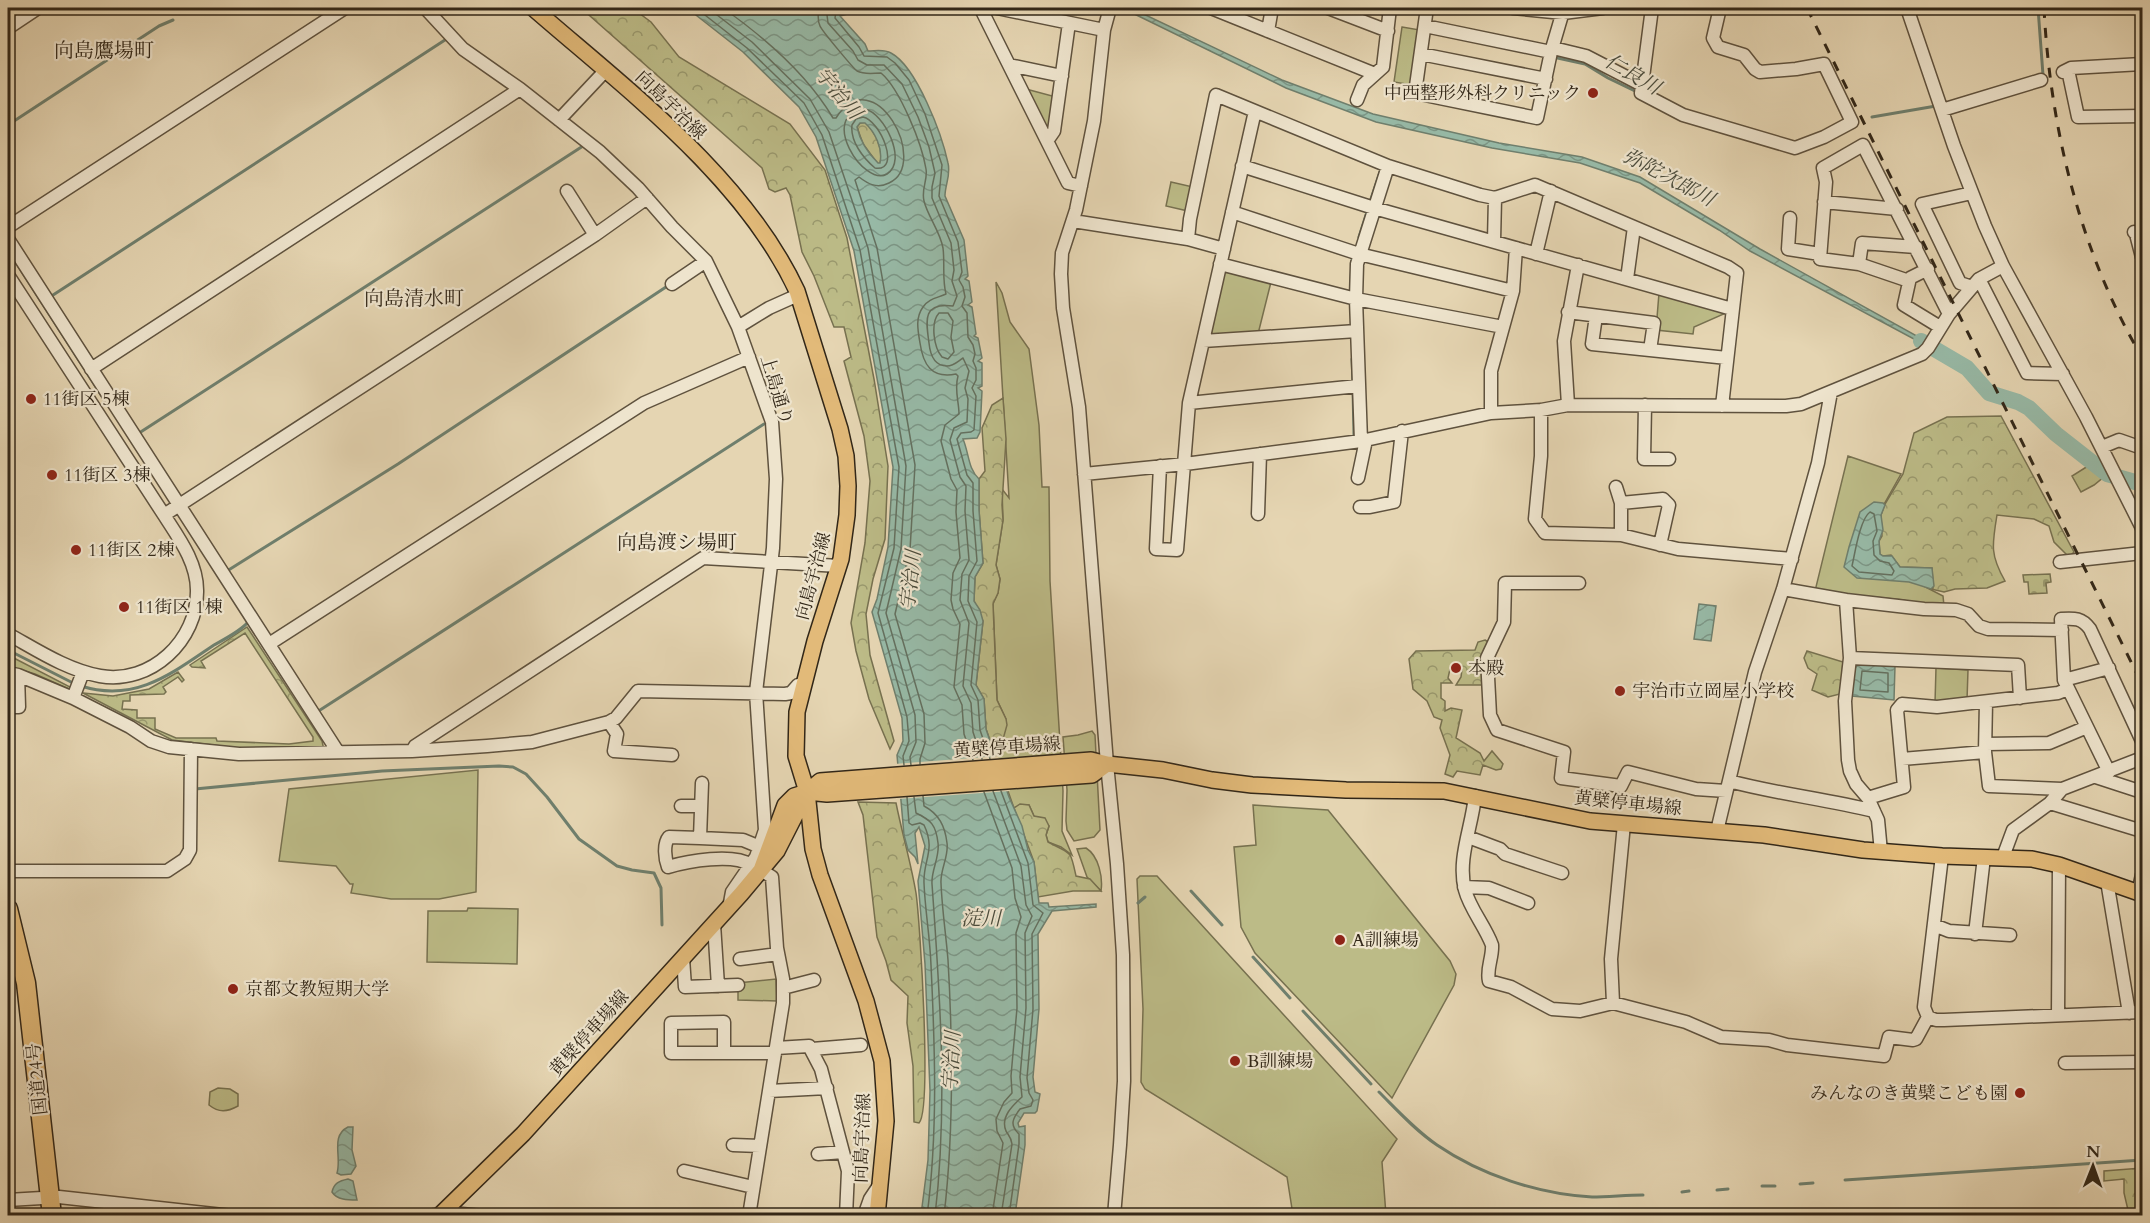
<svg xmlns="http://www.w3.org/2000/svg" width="2150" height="1223" font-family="Cardo,'Noto Serif JP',serif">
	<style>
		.green { fill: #bcbb87; stroke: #777150; stroke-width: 1.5 }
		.forest { fill: url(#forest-crowns); stroke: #777150; stroke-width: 1.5 }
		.cemetery { fill: url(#cemetery-stones); stroke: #777150; stroke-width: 1.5 }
		.water { fill: url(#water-waves); stroke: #6f7f6d; stroke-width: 1.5; fill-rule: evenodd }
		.pier { fill: #e5d5b2 }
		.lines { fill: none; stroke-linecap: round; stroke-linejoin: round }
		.shore { stroke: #64705f; stroke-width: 1.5 }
		.stream { stroke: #6f7f6d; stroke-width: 3 }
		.river { stroke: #97b9a6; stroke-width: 16 }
		.minor-casing { stroke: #5f523e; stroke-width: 15 }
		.major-casing { stroke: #322718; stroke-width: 18 }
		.highway-casing { stroke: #322718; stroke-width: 21 }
		.minor { stroke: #eee4cd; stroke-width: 12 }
		.major { stroke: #e2ba79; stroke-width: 15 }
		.highway { stroke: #e2ba79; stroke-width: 18 }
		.rail { stroke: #322718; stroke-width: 3; stroke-dasharray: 10 10; stroke-linecap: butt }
		.poi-dot { fill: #8f2418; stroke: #eee4cd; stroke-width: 2 }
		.labels { text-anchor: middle; stroke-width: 4.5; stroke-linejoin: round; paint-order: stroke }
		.poi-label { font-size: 18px; fill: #322718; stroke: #eee4cd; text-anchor: start }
		.street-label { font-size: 18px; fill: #322718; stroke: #eee4cd }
		.neighbourhood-label { font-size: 20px; fill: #322718; stroke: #eee4cd }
		.water-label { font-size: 20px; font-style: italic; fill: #4b4c3c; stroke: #eee4cd }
	</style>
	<defs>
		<pattern id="forest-crowns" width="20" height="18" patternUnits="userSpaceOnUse" patternTransform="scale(1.5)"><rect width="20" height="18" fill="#bcbb87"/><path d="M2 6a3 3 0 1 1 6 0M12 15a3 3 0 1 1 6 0" fill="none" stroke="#99986d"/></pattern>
		<pattern id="cemetery-stones" width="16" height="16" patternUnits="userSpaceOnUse" patternTransform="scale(1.5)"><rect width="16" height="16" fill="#bcbb87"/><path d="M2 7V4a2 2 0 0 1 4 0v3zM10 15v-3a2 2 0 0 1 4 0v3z" fill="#99986d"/></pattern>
		<pattern id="water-waves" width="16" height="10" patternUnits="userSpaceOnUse" patternTransform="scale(1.5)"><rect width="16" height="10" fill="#97b9a6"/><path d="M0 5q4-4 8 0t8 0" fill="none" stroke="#7c9686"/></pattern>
	</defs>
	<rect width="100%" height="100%" fill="#e5d5b2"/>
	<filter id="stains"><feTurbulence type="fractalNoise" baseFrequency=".00333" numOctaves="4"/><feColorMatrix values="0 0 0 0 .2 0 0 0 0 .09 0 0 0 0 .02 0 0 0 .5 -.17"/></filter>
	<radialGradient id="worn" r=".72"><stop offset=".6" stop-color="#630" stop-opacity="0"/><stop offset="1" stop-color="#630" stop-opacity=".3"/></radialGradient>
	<path class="green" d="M1402 27 1420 30 1412 85 1394 82Z
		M1026 89 1056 97 1051 129H1044Z
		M1171 182 1193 187 1188 211 1166 206Z
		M1225 271 1271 282 1258 334 1214 337 1211 333Z
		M996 282 1002 293 1010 322 1029 349 1039 425 1042 487H1049L1050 581 1063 791 1062 831 1072 855 1061 847 1048 842 1046 835 1049 826 1034 816 1029 805H1020L1014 808 992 746 1002 743 1006 719 997 700 993 603 998 593 1000 579 996 565 1003 520 1002 489 1009 498Z
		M1659 293 1726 313 1694 327 1693 334 1656 330Z
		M1848 456 1901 474 1878 515 1877 562 1943 596 1944 606 1920 605 1904 600 1815 591Z
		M2088 466 2105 476 2094 485 2081 492 2072 476Z
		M8 655 72 688 69 689 35 674 8 666Z
		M1936 668 1968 670 1967 700 1935 703Z
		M1092 731 1095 735 1100 830 1094 837 1074 841 1067 830 1066 821 1067 790 1063 737 1078 735Z
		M478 770 476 892 439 899H391L351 893 353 884H350L336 866 279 861 289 789Z
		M1253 805 1328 810 1450 961 1456 974 1454 985 1392 1098 1255 953 1241 927 1234 847 1256 845Z
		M1086 848C1099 856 1103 878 1101 891L1087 877 1077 849Z
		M1140 876H1157L1397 1139 1382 1162 1386 1215H1293L1287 1177 1145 1089 1141 1082 1143 1009 1137 879Z
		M468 908 518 909 517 964 427 962 428 911H467Z
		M776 979 777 1001 738 1000V983Z
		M218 1088 230 1089 238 1094V1106C227 1112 219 1113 209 1105L210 1092Z"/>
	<path class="forest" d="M581 8H632L651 22 679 57 790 124 825 170 847 238 874 379 888 466 885 539 873 579 866 614 870 655 894 741 890 749 869 699 856 651 851 623 865 543 870 481 864 436 844 361 851 357 844 327H834L814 276 802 252 790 195 786 188 775 192 769 189 762 168Z
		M865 122C875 132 884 149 880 163L878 164 863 144 857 127 860 123Z
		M1003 398 1006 439 1002 505 1003 520 996 565 1000 579 998 593 993 604 997 700 1006 719 1007 725 1002 743 992 746 986 729 984 699 976 685 983 621 974 601 975 577 983 563 979 510V479L985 471 982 428 992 405Z
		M2001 416 2074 552 2069 557 2054 542 2049 526 2034 519 1997 515C1992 545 1990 555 2005 581L1987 588 1955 589 1944 592 1931 589 1933 588 1932 568 1900 567 1891 555 1883 556 1880 554 1879 541 1882 536 1881 515 1885 504 1903 474 1914 433 1947 417Z
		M247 627 322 741 324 750 238 748 172 740 83 693 113 696 149 689 178 672 184 680 182 682 178 677 163 687 166 692 164 694 130 695V701H123L122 709 137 710V718H155V729L176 738H216L217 741 289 744 313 741V737L245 633 201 661 205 668 192 667 190 665Z
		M1485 640 1490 643 1485 685H1456L1461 677 1462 669H1450L1448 678 1452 683H1441V698L1445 701V711L1451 708 1462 710 1456 738 1480 753 1484 761 1492 751 1503 764 1501 769 1496 770 1483 765 1480 775 1457 771 1453 777 1445 774 1450 755 1440 728 1442 720 1434 717 1427 701 1413 689 1409 659 1416 651 1475 650 1478 642Z
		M1807 651 1843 662 1840 694 1828 697 1812 690 1817 674 1808 668 1804 658Z
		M858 802 896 803C902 833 911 863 916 893 920 921 932 1110 919 1123L914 1122 913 1066 907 1023 908 996 891 980 886 961 877 937 863 815Z
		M1020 804 1029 805 1034 816 1045 818 1049 826 1046 835 1048 842C1072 855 1070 848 1076 876L1090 879 1101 891H1073L1038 897 1034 862 1014 808Z
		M2142 1168V1178L2137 1179 2138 1201 2135 1211 2128 1210 2124 1193V1179L2104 1181V1171Z"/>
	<path class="cemetery" d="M2050 574 2051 582 2046 583 2047 593 2029 594 2028 582H2024L2023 575Z"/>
	<path class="water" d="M687 8H870L840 16 865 44 868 51C876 51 884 49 891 53 917 67 942 135 948 163 951 175 945 185 945 196L964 240 968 276 965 279 969 281 972 302 968 305 972 307 976 334 974 336 978 338 982 358 978 361 982 363V386L978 388 982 391 980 432 977 438 963 439C969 453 968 469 979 479V510L983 563 975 577 974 601 980 610 983 621 976 685 984 699 986 729 1009 797 1022 826 1028 850 1034 862 1039 903H1048L1049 907 1096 904V907L1052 911 1038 934 1039 1009 1033 1077 1035 1092 1040 1094 1037 1111 1035 1113H1024L1018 1123 1019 1127 1025 1126V1145L1015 1215H921L928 1160 930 1091 925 964 918 881 925 846 919 827 915 833 918 864 915 857 908 850 904 835 897 755 903 741 902 718 872 612 877 599 888 547 893 467 854 251 816 137 799 107 743 52ZM860 123H865C875 132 883 148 880 163H878C868 153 860 141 857 127Z
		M1122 8H1131L1282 80 1373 114 1499 143 1582 157 1640 177 1760 249 1942 350 1940 353 1750 251 1719 230 1640 183 1580 163 1492 148 1376 122 1286 88Z
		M1874 502 1883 503 1885 505 1881 515 1883 530 1879 541 1880 554 1883 556H1892L1900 567 1932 568 1934 586 1931 589 1909 582 1857 578 1844 567 1849 547 1860 512Z
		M1699 604 1716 606 1711 641 1694 639Z
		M1859 664 1895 666 1894 700 1852 696 1855 668Z
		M348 1127H353L352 1150 356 1166 351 1174 341 1175 337 1173C342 1157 330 1136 348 1127Z
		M348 1179 353 1181 357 1200C348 1200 337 1200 332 1192 334 1183 339 1181 348 1179Z"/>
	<path class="pier" d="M998 756 1010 791 898 799 894 764Z"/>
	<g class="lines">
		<path class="shore" d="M696 8 747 48 804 103 822 135 860 250 899 467 894 548 878 613 907 717 909 741 903 756 904 765
			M708 8 752 42 810 99 829 132 868 248 906 466 901 549 886 613 915 715 916 742 910 757 911 765
			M723 8C764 37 807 74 833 118H836C874 58 931 164 889 183 877 189 868 184 859 177L855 180 877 248 915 465 910 550 895 614 924 714 925 743 920 759V764
			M819 8C818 14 817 20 820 26 822 31 854 69 857 71 865 75 873 73 881 73 900 89 922 144 926 169 928 180 921 189 924 201 928 217 940 231 943 248 945 264 942 279 946 294 938 298 929 298 923 307 915 318 918 331 920 343 923 364 931 379 956 374L958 376C954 390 959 401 959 414L945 425 941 441 951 479 957 490 956 512 960 558 953 573 951 600 953 609 960 624 954 687 962 705 964 734 973 760
			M829 8 827 15 828 23 853 51 858 60 867 65H884L902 84 918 117 929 147 935 173 932 187V198L951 243 954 270 952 281 957 296 953 306C922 302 926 321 929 343 930 353 933 366 947 366 954 366 958 361 963 358L969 371 965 388 968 399 967 422 954 428 950 440 960 477 966 486 965 511 969 560 962 574 960 600 969 623 963 686 971 703 973 732 982 759
			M844 8 836 11 835 18 859 47 864 56 887 57 895 63 909 80 925 114 942 165 939 196 958 242 962 272 959 280 963 287 965 297 962 306 967 313 968 337 973 345 975 354 973 361 976 368V380L972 388 976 396 974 430 971 432 961 433 957 439 967 475 973 483V511L977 561 969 576 968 601 977 622 971 685 978 700 980 730 990 759
			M865 109C884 113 908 161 887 174 864 188 817 114 865 109Z
			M863 117C880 120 902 172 875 168 863 158 850 141 852 125L856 119Z
			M939 313H948L953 321 951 337 954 352 948 359 942 357C934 348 930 323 939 313Z
			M1870 512 1874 514 1877 531 1873 541 1874 555 1880 561 1889 563 1894 571 1892 575 1859 572 1852 566C1855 553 1860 519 1870 512Z
			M1862 671 1888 673V692L1860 690Z
			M993 791 1021 866 1026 905 1032 916 1025 933 1026 1008 1020 1077 1022 1097C1013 1105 1000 1117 1006 1131 1009 1136 1011 1137 1012 1144L1001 1216
			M1001 791 1028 863 1033 905 1043 913 1032 934 1033 1009 1027 1078 1029 1093 1033 1100 1031 1106 1020 1109C1013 1118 1009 1125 1019 1134V1144L1009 1216
			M984 792 1012 868 1015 898 1021 917 1016 933 1017 1008 1011 1076 1012 1093 1004 1102 996 1119 997 1131 1003 1143 992 1216
			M923 796 924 806C939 814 945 826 947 843 949 856 940 870 941 883 942 909 946 935 948 960 953 1046 954 1131 944 1216
			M907 797 909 823 912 825 920 823 924 825C936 850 923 860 924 883 925 910 930 937 931 965 935 1049 938 1132 927 1216
			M914 797 916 813C931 820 936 825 938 843 940 857 931 870 932 884 940 995 948 1105 935 1216"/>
		<path class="stream" d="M2038 8 2043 75 2040 76
			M1553 57 1585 64 1608 78 1637 92
			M1872 117 1936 106
			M8 125 159 26 173 20
			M1370 202 1380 172
			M1359 237 1368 209
			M8 250 109 407
			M1351 283 1352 260
			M50 297 448 38
			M1352 359 1353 382
			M1353 389 1354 435
			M136 435 583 146
			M227 571 398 464 669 285
			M8 650 75 684
			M81 686C135 703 171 674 214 645 225 639 242 630 248 622
			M317 712 764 424
			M195 789 382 771 499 766 513 767 526 774 547 797 579 839 617 866 632 870 654 873 661 888 662 925
			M1191 891 1222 925
			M1138 903 1145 897
			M1253 957 1290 998
			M1303 1011 1371 1084
			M1379 1092C1397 1110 1415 1130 1437 1145 1481 1175 1538 1194 1592 1197 1609 1197 1626 1195 1643 1195
			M1845 1180 2142 1160
			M1800 1184 1813 1183
			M1762 1186H1775
			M1717 1190 1728 1189
			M1682 1192 1689 1191"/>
		<path class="river" d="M1921 341 1967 368 1989 393 2018 402 2029 408 2056 434 2107 474 2142 484"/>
		<defs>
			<path id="minor" d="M425 8 463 49 520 89 600 152 638 188 672 227 706 261 738 327 772 422 776 479 773 548 756 692 765 830 756 857 732 892 729 908
				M987 8 982 11 1068 183 1081 186
				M997 8 1104 30
				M1110 8 1104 30 1094 121 1076 210 1062 253 1061 274 1063 308 1079 407 1107 764 1117 864 1123 955 1124 1081 1120 1145 1114 1216
				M1211 8 1375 74
				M1328 8 1388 31
				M1427 8 1415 93 1537 118 1551 52 1564 8
				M1513 8 1563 13 1603 8
				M1652 8 1641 93 1683 115 1795 148 1824 137 1852 122 1824 64 1796 69 1760 72 1755 69 1744 55 1718 47 1713 38 1720 8
				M1907 8 1954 146 1985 226 2003 266 2086 417 2142 528
				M1425 26 1551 52
				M8 28 38 8
				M1268 31 1272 8
				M1553 48 1586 56 1642 85
				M1421 54 1546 79
				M1009 65 1062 76
				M2068 70 2078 117 2142 116
				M2063 72 2071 68 2142 64
				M1357 100 1363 85 1383 67 1390 8
				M1942 110 2041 80
				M559 120 606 70
				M1047 141 1054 131 1069 23
				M1242 166 1374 208 1732 309
				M567 191 595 235
				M1824 202 1897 209
				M1232 212 1359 254 1513 291
				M1790 218 1788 249 1820 254
				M1073 221 1188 239 1224 249
				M8 227 345 8
				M2134 232 2136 234 2142 257
				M8 239 338 752
				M1188 239 1190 219 1216 95 1388 166 1480 195 1495 198 1535 185 1728 267 1737 273 1722 406
				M1494 241 1495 198
				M1536 254 1551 191
				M1220 264 1356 299 1503 327
				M1859 264 1862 243 1916 247
				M1928 269 1910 278 1904 305 1940 327
				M8 275 164 515C178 537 197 562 197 590 198 640 151 685 100 676 67 670 37 650 8 634
				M1627 279 1634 227
				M1979 279 2027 373 2063 374
				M1909 281 1859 264 1820 259 1826 182 1823 168 1863 145 1949 314
				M672 284 706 261
				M1972 287 1960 283 1922 204 1972 193
				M1568 312 1654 323 1650 350
				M1596 316 1592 344 1727 358
				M738 327 769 308 798 295
				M1203 341 1357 331
				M91 369 520 89
				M1189 403 1358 386
				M1568 405 1564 341 1578 265
				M1645 405 1644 459H1669
				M1541 410V456L1535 519 1545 533 1621 535 1678 549 1792 559
				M1491 413V371L1513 291 1516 248
				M1361 441 1356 299 1357 264 1388 166
				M2102 447 2119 440 2142 448
				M1160 466 1156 549 1177 550 1189 403 1255 111
				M1084 474 1185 464 1361 441 1491 413 1541 410 1568 405 1786 406 1801 404 1922 354 1928 348 1949 314 1979 279 2003 266
				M1358 478 1366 440
				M1616 487 1621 503
				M1360 507H1370L1394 502 1402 431
				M1258 514 1260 454
				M164 515 595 235 647 198
				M1621 535V503L1663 499 1669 505 1660 545
				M2060 562 2142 553
				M1579 583H1505L1504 622 1487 658 1490 715 1497 730 1564 752 1561 778 1621 786 1628 772 1696 789 1726 791
				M1783 589 1846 600 1850 658 1845 701 1848 760 1850 771 1856 784 1868 798 1878 820 1881 852
				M1846 600 1924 609 1956 610 1968 614 1979 626 1988 629 2062 630
				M269 644 644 403 749 357
				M1850 658 2018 665 2020 698
				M8 673 18 675 73 698 130 727 151 741 169 747 239 754 412 751 487 746 532 742 609 722 616 718 638 691 785 694 791 693 798 685 804 686
				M2064 680 2109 668
				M73 698 83 672
				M1986 702 1985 752 1989 786 2062 789
				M8 707H19L18 675
				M609 722 617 734 614 751 672 755
				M1986 744 2049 743 2087 727
				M412 751 415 746 703 558 839 566
				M1902 759 1985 752
				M2109 772 2064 680 2061 619C2075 618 2082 618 2090 629L2142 741
				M2096 777 2142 792
				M1729 781C1777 794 1826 799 1874 811
				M702 783 700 838 743 840 760 847
				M1475 796C1472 827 1457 859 1465 890 1470 909 1485 926 1492 945 1493 957 1486 969 1489 981L1511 987 1552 1009 1580 1011 1613 1003 1686 1022 1721 1037 1769 1040 1787 1045 1884 1056 1889 1037 1913 1040 1916 1039 1928 1017
				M1868 798 1904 787 1897 710 1902 704 1937 707 2058 693 2068 689
				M2050 803 2142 831
				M681 806H701
				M1717 831 1755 672 1783 589 1818 463 1831 392
				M1468 837 1500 849 1505 854 1562 873
				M700 838 669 837C663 844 665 859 668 867 688 861 733 853 751 865
				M1942 856 1924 1007 1928 1017 1936 1020H1944L2142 1012
				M2003 857 2013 830 2050 803 2062 789 2142 758
				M8 871H167L185 859 190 850 191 749
				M2107 881 2129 1013
				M1464 887 1489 888 1528 903
				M2138 892 2142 875
				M714 924 718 986
				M1934 925 1949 931 2010 935
				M1975 934 1984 857
				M683 958 685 987 738 985
				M740 959 778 954
				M783 988 814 980
				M1613 1003 1611 959 1624 824
				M2058 1015 2059 865
				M776 1048 809 1046 821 1069 848 1171 846 1216
				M812 1049 861 1045
				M724 1053V1022L671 1023V1053H775
				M2065 1063 2142 1062
				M769 1091 827 1088
				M733 1145 760 1146
				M818 1154 843 1152
				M684 1171 753 1187
				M8 1200 59 1197 232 1216
				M428 1216 451 1213 483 1216
				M749 1216 783 1003V979L777 948 772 877 761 870
				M864 1216 870 1199 880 1184"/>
			<path id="major" d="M533 8C626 89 744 177 797 291L840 429 846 456 848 486 847 515 841 559 815 641 797 712 796 756 807 792 813 849 820 875 866 1001 882 1061 886 1121 877 1216
				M807 792 827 794 1092 775 1107 764
				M761 870 785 805 794 796 807 792 820 781 1091 760 1107 764 1163 770 1212 780 1252 785 1346 790 1444 791 1590 821 1764 835 1863 850 1942 856 2032 859 2059 865 2142 894
				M439 1216 523 1134 741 894 777 851 807 792"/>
			<path id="highway" d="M8 909 26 983 52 1216"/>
		</defs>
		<use href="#minor" class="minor-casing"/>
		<use href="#major" class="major-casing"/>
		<use href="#highway" class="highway-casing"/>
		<use href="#minor" class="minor"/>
		<use href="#major" class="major"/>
		<use href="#highway" class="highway"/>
		<path class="rail" d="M1807 8 2142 684
			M2044 8C2050 127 2080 253 2142 357"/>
	</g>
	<g class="poi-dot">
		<circle cx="1593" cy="93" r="6"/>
		<circle cx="31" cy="399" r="6"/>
		<circle cx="52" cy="475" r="6"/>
		<circle cx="76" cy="550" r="6"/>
		<circle cx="124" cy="607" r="6"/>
		<circle cx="1456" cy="668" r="6"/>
		<circle cx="1620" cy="691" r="6"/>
		<circle cx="1340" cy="940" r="6"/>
		<circle cx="233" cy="989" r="6"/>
		<circle cx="1235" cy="1061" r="6"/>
		<circle cx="2020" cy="1093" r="6"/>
	</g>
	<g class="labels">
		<g class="poi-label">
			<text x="1581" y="99" text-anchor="end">中西整形外科クリニック</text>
			<text x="43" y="405">11街区 5棟</text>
			<text x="64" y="481">11街区 3棟</text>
			<text x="88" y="556">11街区 2棟</text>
			<text x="136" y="613">11街区 1棟</text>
			<text x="1468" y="674">本殿</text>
			<text x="1632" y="697">宇治市立岡屋小学校</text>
			<text x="1352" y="946">A訓練場</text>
			<text x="245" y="995">京都文教短期大学</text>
			<text x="1247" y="1067">B訓練場</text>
			<text x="2008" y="1099" text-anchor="end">みんなのき黄檗こども園</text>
		</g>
		<g class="street-label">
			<text transform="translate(671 105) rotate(44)" y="6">向島宇治線</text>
			<text transform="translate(777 390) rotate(73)" y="6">上島通り</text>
			<text transform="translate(813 576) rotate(-75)" y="6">向島宇治線</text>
			<text transform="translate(1007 747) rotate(-4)" y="6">黄檗停車場線</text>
			<text transform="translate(1628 803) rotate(6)" y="6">黄檗停車場線</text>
			<text transform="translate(589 1033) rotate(-48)" y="6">黄檗停車場線</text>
			<text transform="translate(37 1079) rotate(-96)" y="6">国道24号</text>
			<text transform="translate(862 1138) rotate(-88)" y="6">向島宇治線</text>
		</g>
		<g class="neighbourhood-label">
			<text x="104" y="57">向島鷹場町</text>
			<text x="414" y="305">向島清水町</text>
			<text x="677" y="549">向島渡シ場町</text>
		</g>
		<g class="water-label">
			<text transform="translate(1633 74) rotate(30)" y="7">仁良川</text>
			<text transform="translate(839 93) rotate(50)" y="7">宇治川</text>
			<text transform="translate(1669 177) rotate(28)" y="7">弥陀次郎川</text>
			<text transform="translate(910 580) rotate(-84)" y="7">宇治川</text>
			<text x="981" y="925">淀川</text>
			<text transform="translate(951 1061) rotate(-87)" y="7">宇治川</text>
		</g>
	</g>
	<rect width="2150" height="1223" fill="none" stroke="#e5d5b2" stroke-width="30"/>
	<rect x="9" y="9" width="2132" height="1205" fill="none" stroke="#322718" stroke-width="3"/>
	<rect x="15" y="15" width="2120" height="1193" fill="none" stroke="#322718" stroke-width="1.5"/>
	<g transform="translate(2093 1166) rotate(1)" stroke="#eee4cd" stroke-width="4.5" paint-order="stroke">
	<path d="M0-4.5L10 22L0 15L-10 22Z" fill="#322718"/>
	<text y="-9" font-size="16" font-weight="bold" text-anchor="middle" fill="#322718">N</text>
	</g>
	<rect width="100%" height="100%" filter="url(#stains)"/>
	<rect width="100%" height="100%" fill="url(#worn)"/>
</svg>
